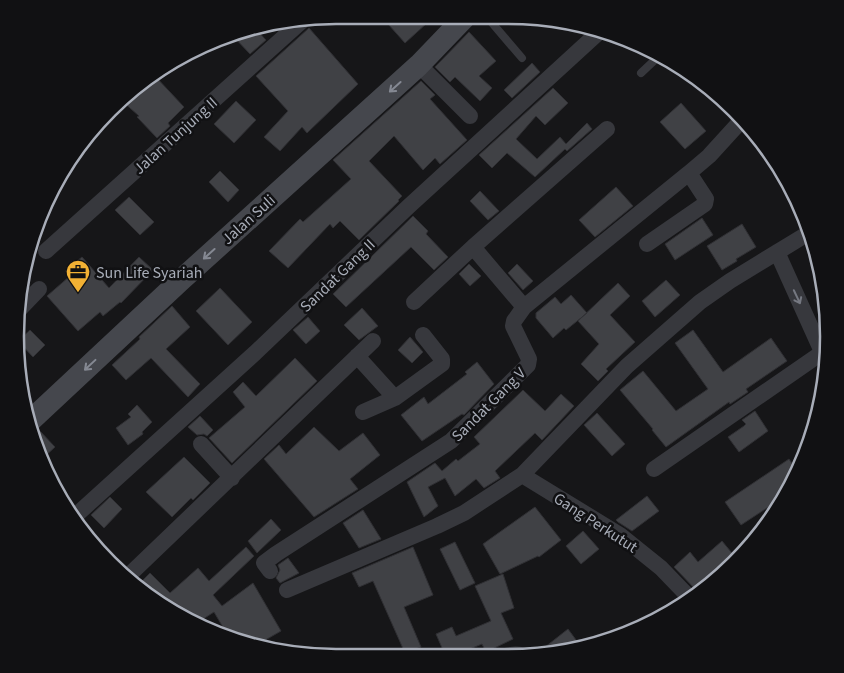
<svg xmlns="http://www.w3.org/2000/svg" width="844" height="673" font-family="'Source Sans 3',sans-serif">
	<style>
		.building { fill: #404145; stroke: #303034 }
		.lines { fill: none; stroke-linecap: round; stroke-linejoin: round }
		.lane { stroke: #37383d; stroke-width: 8 }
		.street { stroke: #37383d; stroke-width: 16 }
		.secondary { stroke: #45474d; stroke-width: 22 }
		.oneway { stroke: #858993 }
		.oneway2 { stroke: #757881 }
		.labels { text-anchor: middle; stroke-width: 5; stroke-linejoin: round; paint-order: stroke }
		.street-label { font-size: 16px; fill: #a8adb8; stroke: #111113 }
		.poi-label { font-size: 16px; fill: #a8adb8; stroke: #111113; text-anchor: start }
		.rim { fill: none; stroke: #a8adb8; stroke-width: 2.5 }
	</style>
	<rect width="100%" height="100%" fill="#161618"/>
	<path class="building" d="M380 15H420L427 23 405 43Z
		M253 26 266 40 250 54 232 35Z
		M309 28 358 84 307 133 302 127 280 151 264 137 288 111 256 76Z
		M469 32 496 61 479 76 492 88 480 101 455 77 450 82 435 67Z
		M532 63 540 72 512 98 504 90Z
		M154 75 184 107 168 123 170 126 157 138 137 117 139 116 121 100Z
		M421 81 435 95 430 99 467 140 440 164 435 158 423 170 394 136 369 161 402 196 398 200 399 201 359 240 340 221 333 228 330 224 288 268 269 251 300 219 303 222 351 179 333 160Z
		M553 88 568 103 545 125 536 116 516 139 537 159 560 137 566 144 587 123 592 129 567 151 565 149 535 177 507 153 492 168 479 155Z
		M236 101 256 120 234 143 214 124Z
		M681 103 706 131 685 149 660 122Z
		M220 171 239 190 228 202 209 182Z
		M616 187 633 206 595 237 579 220Z
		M480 191 499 211 488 220 470 201Z
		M129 197 154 222 140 235 115 210Z
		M413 216 428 231 426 234 448 257 434 270 411 247 346 307 333 294Z
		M702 218 713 235 675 260 665 244Z
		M742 224 756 247 736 259 737 261 722 270 707 246Z
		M82 257 109 288 139 257 153 270 121 303 120 302 103 316 100 312 78 331 47 296 70 276 65 271Z
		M469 264 481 276 470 286 459 274Z
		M517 264 533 281 523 290 508 273Z
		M666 280 680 295 655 317 642 301Z
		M618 283 630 296 610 315 635 342 606 369 608 371 598 381 581 364 599 344 578 321Z
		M220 288 252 322 228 345 196 311Z
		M571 295 587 313 566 330 564 328 553 338 536 318V313L555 297 561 304Z
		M172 306 190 327 166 349 200 384 188 397 151 358 126 380 112 365 140 339 139 337Z
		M362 308 378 326 359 340 344 325Z
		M308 317 320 331 306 344 293 330Z
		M30 330 45 345 33 357 18 341Z
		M693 330 723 372 771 338 787 361 746 389 748 392 730 404 729 402 666 447 652 430 653 429 620 390 643 371 676 411 708 389 675 343Z
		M410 337 423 352 412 363 398 350Z
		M295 358 317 381 232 463 209 438 245 407 233 392 243 382 256 396Z
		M477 362 494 384 464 415 462 414 422 441 401 415 424 397 428 404 467 374 465 372Z
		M523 390 545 411 561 394 574 406 542 440 535 433 495 471 500 478 484 488 476 479 455 496 445 478 428 487 438 506 424 517 407 482 435 463 442 471 456 459 458 461 480 444 474 437Z
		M137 405 152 422 142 432 143 434 128 445 116 428 131 417 128 414Z
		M755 411 768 431 739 452 728 437 744 426 746 424 742 420Z
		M597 413 625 444 612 456 584 425Z
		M200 416 213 430 207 436 204 434 197 435 188 427Z
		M314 427 339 451 363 433 380 455 350 479 358 489 314 517 264 459 279 445 286 454Z
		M39 430 55 447 42 459 33 434Z
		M184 457 210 483 193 500 191 498 172 517 146 492Z
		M789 459 795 468 776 502 741 525 725 502Z
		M647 496 659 511 632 531 618 522 616 520Z
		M110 497 122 509 104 528 91 515Z
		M535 507 561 540 539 557 538 556 500 574 483 544Z
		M363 510 381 539 359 548 343 523Z
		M271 519 281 530 257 553 248 541Z
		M583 531 599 549 581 564 566 546Z
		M722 541 736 558 696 590 674 567 690 552 698 562Z
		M455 542 475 583 460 590 440 549Z
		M246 547 254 556 213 595 222 606 253 583 281 631 253 647 227 634 214 612 200 621 156 599 140 583 150 573 170 593 198 568 209 581Z
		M413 547 433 595 404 607 421 647 405 653 373 581 359 587 352 573Z
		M288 558 299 573 280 583 276 578 280 570 278 565Z
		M503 574 514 608 501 613 513 639 486 652 482 644 450 657H446L436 634 452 627 456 636 491 621 475 586Z
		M568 629 579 644 535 656V655Z"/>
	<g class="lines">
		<path class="lane" d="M486 16 522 58
			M641 73 658 57"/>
		<path class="street" d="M419 65 470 116
			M647 244 705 204 706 199 689 173
			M473 247 524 307
			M46 251 304 19
			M777 252 823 354
			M414 302 473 247 607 129
			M16 313 39 289
			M357 356 395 398
			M363 412 395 398 442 364V359L423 335
			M201 444 232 478
			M654 469 823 352
			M522 475 620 535 661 568 688 596
			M74 517 255 353 408 207 599 32
			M270 571 264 563 276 554 451 441 528 365 529 359 513 326 514 321 524 307 689 173 709 156 740 122
			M126 578 373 341
			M287 590 437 526 464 513 522 475 627 366 700 302 730 281 807 234
			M499 657C507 656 518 652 525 657"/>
		<path class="secondary" d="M29 422 181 280 419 65 467 15"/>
	</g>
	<defs><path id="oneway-shaft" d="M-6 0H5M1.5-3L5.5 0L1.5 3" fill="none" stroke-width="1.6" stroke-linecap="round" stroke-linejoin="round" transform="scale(1.25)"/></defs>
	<g class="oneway">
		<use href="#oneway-shaft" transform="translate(395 87) rotate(138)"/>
		<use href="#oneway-shaft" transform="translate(209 254) rotate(138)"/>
		<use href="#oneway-shaft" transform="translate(90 365) rotate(137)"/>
	</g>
	<use class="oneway2" href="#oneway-shaft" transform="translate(797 297) rotate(65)"/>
	<defs>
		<symbol id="office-pin" viewBox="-11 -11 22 30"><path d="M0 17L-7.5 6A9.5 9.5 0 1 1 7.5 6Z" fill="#f2b134" stroke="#111113"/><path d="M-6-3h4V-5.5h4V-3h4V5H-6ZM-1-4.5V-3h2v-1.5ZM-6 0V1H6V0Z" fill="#111"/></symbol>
	</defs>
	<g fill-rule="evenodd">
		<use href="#office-pin" x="64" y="258" width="28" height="38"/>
	</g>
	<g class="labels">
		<g class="street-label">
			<text transform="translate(175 135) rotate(-42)" y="6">Jalan Tunjung II</text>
			<text transform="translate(248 219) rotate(-42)" y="6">Jalan Suli</text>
			<text transform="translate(337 275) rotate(-44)" y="6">Sandat Gang II</text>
			<text transform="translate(488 404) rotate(-45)" y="6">Sandat Gang V</text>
			<text transform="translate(596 522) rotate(33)" y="6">Gang Perkutut</text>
		</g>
		<g class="poi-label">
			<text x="96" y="278">Sun Life Syariah</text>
		</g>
	</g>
	<path d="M0 0H844V673H0ZM336 24H508A312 312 0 0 1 820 336V337A312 312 0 0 1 508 649H336A312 312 0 0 1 24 337V336A312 312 0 0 1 336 24Z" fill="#111113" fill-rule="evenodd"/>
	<path class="rim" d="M336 24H508A312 312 0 0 1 820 336V337A312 312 0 0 1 508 649H336A312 312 0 0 1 24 337V336A312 312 0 0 1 336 24Z"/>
</svg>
